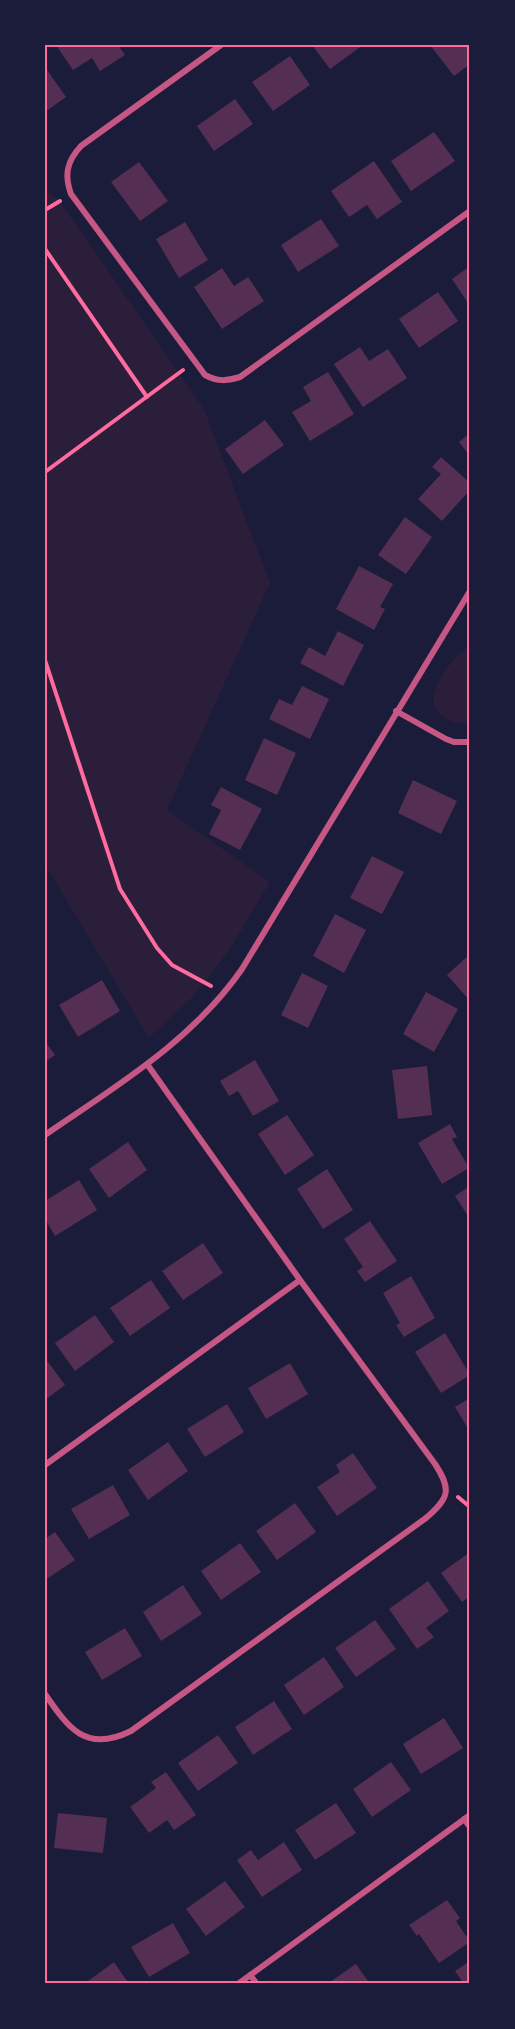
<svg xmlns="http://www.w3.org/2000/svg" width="515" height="2029" font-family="Jost,sans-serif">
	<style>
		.green { fill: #2a1e3b }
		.building { fill: #542f53 }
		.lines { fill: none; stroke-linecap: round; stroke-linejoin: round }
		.path { stroke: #ff6b9d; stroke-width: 4 }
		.minor { stroke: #c65784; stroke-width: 6 }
		.neatline { fill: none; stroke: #ff6b9d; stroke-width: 2 }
	</style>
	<rect width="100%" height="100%" fill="#1b1b3a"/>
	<path class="green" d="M45 189 59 200 204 409 270 583 167 810 270 882 230 949 194 996 149 1038 45 864Z
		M470 647V722C454 726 430 716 434 696 436 682 456 650 470 647Z"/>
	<path class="building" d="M56 45H118L125 55 100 71 92 58 73 70Z
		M312 45H363L330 69Z
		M430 45H470V64L454 76Z
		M290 56 310 85 273 111 252 82Z
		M45 67 66 97 45 112Z
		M235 99 253 124 214 151 197 126Z
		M434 132 455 161 411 191 391 161Z
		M374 161 402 202 377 219 367 205 349 217 331 191Z
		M139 162 168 201 140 221 111 182Z
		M321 219 339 246 298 272 281 245Z
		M185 222 208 260 179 278 156 239Z
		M470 266V306L452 279Z
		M222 268 234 286 248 277 264 301 222 329 194 287Z
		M438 292 458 321 419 348 399 319Z
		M360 347 369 361 388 349 407 378 363 407 334 364Z
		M328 372 354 414 310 441 292 412 311 401 303 387Z
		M265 420 284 445 243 474 225 449Z
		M470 433V456L459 442Z
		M441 457 470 483V490L442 521 418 499 441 474 432 467Z
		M405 517 432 537 406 574 378 555Z
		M359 566 393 584 380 607 385 609 374 630 336 609Z
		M338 631 364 645 343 686 300 663 309 647 325 656Z
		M302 686 329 699 310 739 269 719 279 699 292 705Z
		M264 738 296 753 277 795 245 780Z
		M413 780 457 801 441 834 398 813Z
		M221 787 262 809 240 850 209 834 221 810 211 805Z
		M372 856 404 872 382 914 350 898Z
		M335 914 366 930 344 973 313 956Z
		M470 954V1001L447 975Z
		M302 973 328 986 308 1028 281 1015Z
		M102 980 120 1011 78 1037 59 1005Z
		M426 992 458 1009 434 1052 403 1034Z
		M45 1041 55 1055 45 1062Z
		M255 1060 279 1101 253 1116 238 1091 229 1096 220 1081Z
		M427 1066 432 1115 398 1119 392 1070Z
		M287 1115 314 1155 285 1175 258 1134Z
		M450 1124 457 1137 452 1139 469 1168 442 1184 418 1143Z
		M128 1142 147 1170 109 1198 89 1169Z
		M327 1169 353 1210 323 1229 297 1189Z
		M79 1180 97 1210 55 1236 45 1219V1201Z
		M470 1186V1219L455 1196Z
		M370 1221 397 1261 365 1282 357 1271 363 1267 344 1239Z
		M203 1243 223 1273 183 1300 162 1271Z
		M411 1276 435 1318 404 1337 396 1325 400 1323 383 1293Z
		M151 1280 170 1308 130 1336 110 1308Z
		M95 1315 114 1342 75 1371 55 1343Z
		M445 1333 470 1375 441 1393 415 1352Z
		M45 1358 65 1385 45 1400Z
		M290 1363 308 1394 266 1419 248 1388Z
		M470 1398V1432L455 1407Z
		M227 1404 244 1432 205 1457 187 1429Z
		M168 1442 188 1471 148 1500 128 1470Z
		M353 1453 377 1488 337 1516 317 1487 340 1472 336 1465Z
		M113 1485 130 1515 89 1539 71 1509Z
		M295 1503 316 1532 277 1560 256 1531Z
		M55 1532 75 1560 45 1580V1539Z
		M240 1543 261 1572 221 1600 201 1571Z
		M470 1552V1596L462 1602 441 1573Z
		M428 1581 449 1611 426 1628 434 1637 417 1649 389 1609Z
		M183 1585 202 1614 161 1641 143 1612Z
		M375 1620 396 1649 356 1677 335 1648Z
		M125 1628 142 1656 102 1680 85 1652Z
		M324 1657 344 1687 304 1715 284 1685Z
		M274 1701 292 1729 253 1755 235 1727Z
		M444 1718 463 1748 421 1774 403 1744Z
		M218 1735 238 1763 198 1791 178 1763Z
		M391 1762 411 1790 372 1817 353 1789Z
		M166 1772 196 1815 174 1830 167 1820 149 1833 130 1807 156 1788 151 1782Z
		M336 1803 356 1833 315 1860 295 1830Z
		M58 1813 107 1818 103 1853 54 1848Z
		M284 1842 302 1870 262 1897 237 1860 251 1850 258 1860Z
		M225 1881 245 1907 206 1936 186 1909Z
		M447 1900 460 1918 456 1921 470 1942 439 1963 419 1934 417 1936 409 1925Z
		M173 1923 190 1953 149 1977 131 1947Z
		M470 1961V1984H464L455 1971Z
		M114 1962 129 1984H84Z
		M356 1964 370 1984H327Z"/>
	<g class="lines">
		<path class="path" d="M45 210 60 201
			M45 249 147 397
			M45 472 183 370
			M45 660 120 889 157 948 172 965 211 986
			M458 1497 470 1507"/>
		<path class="minor" d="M221 45 81 146C67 161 64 175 71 194L205 375C218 382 226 381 240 377L470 211
			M396 711 446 739 454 742H470
			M45 1135C116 1086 192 1041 242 969L470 591
			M45 1465 300 1280
			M45 1694C69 1729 86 1753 131 1731L426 1518C449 1498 452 1490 435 1464L300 1280 147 1064
			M464 1819 470 1827
			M250 1975 257 1984
			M238 1984 470 1815"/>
	</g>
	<rect width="515" height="2029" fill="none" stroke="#1b1b3a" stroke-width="93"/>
	<rect x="46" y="46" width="422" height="1936" class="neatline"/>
</svg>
